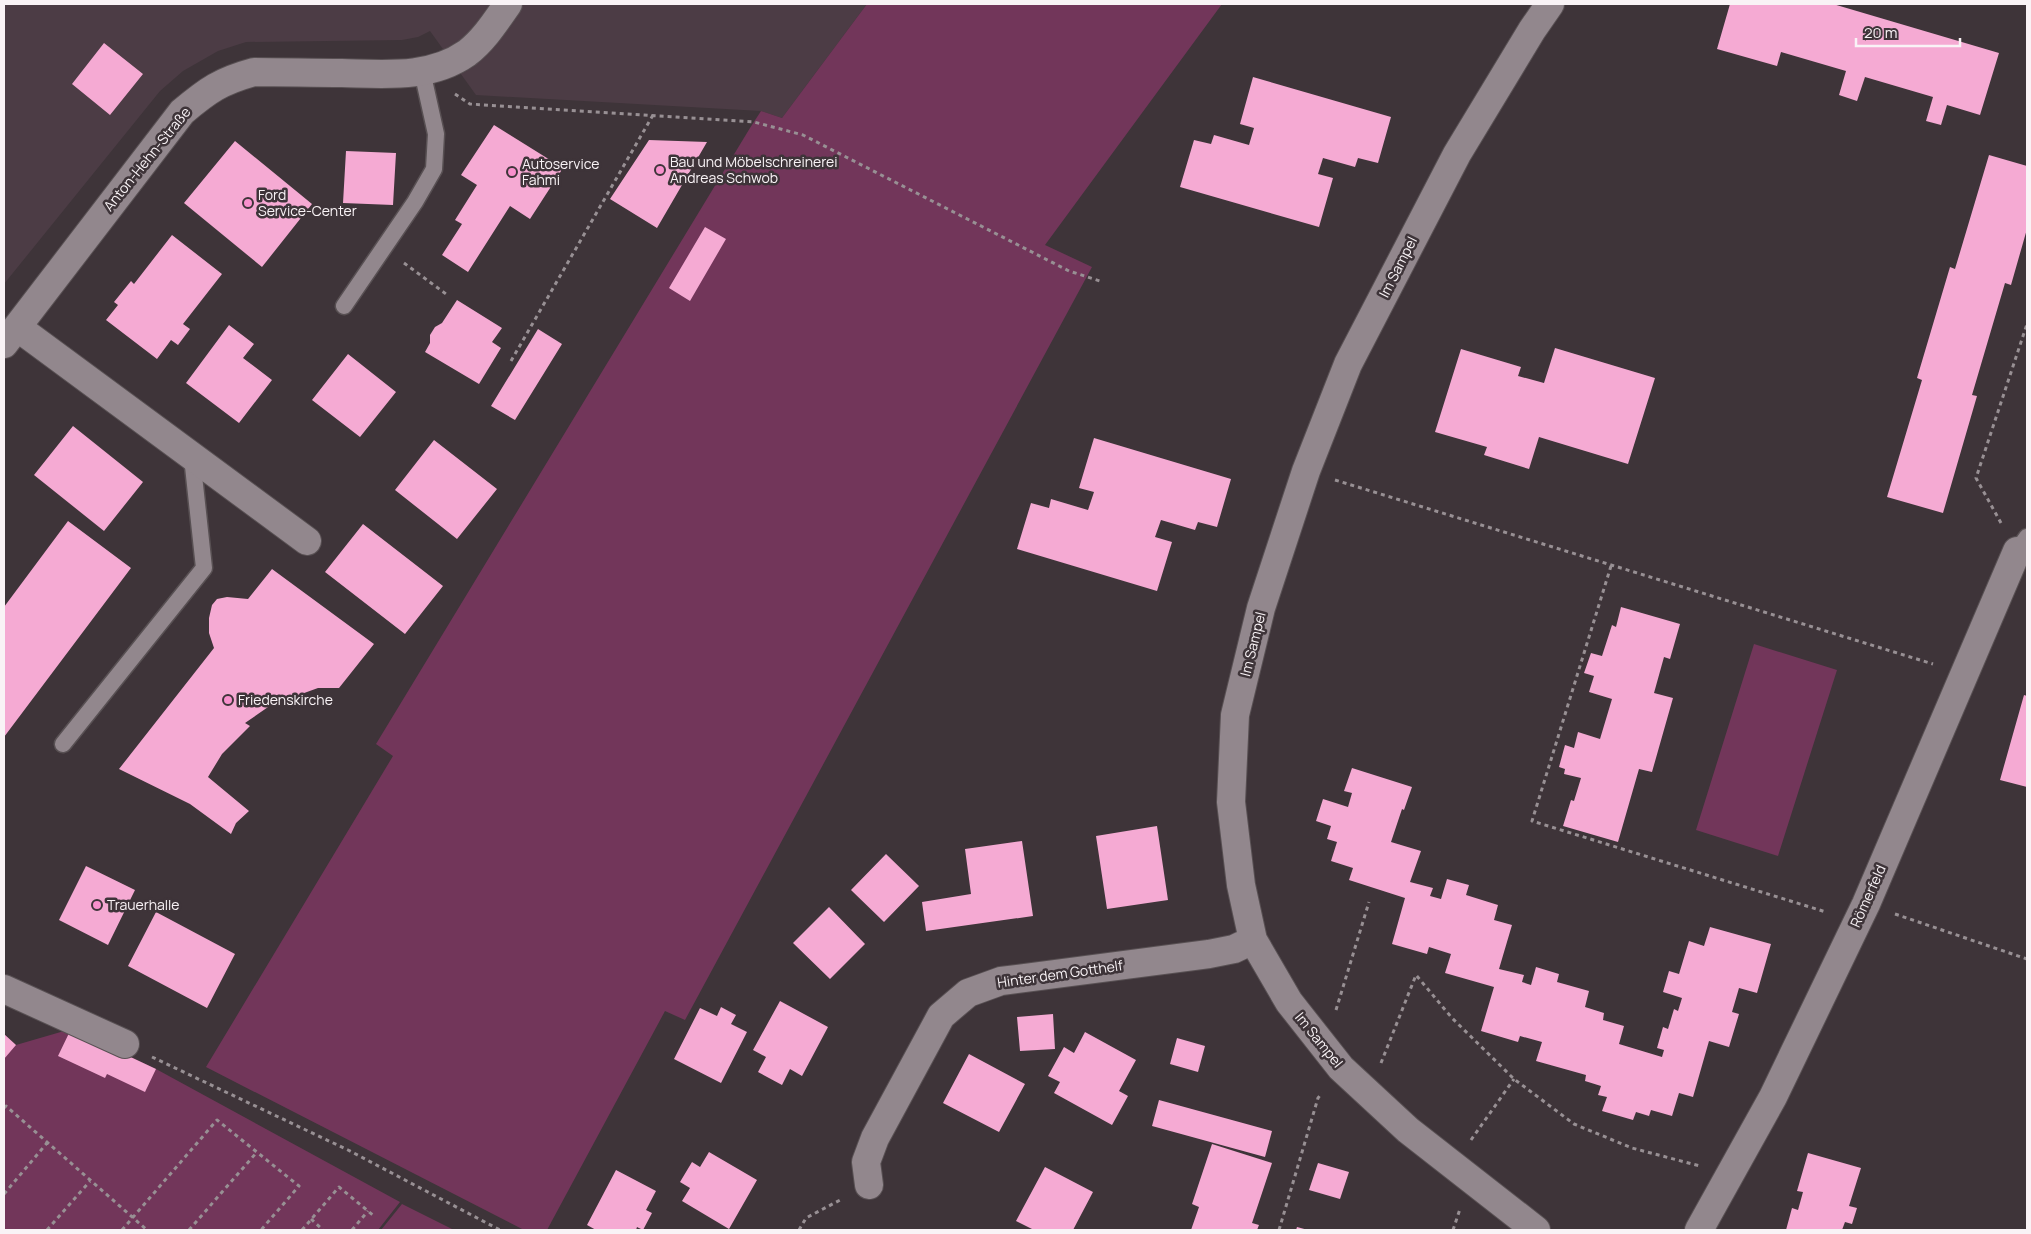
<svg xmlns="http://www.w3.org/2000/svg" width="2031" height="1234" font-family="Manrope,sans-serif">
	<style>
		.built { fill: #4c3c45 }
		.green { fill: #72365a }
		.building { fill: #f5aad3 }
		.lines { fill: none; stroke-linecap: round; stroke-linejoin: round }
		.lane-casing { stroke: #585053; stroke-width: 19 }
		.street-casing { stroke: #585053; stroke-width: 30 }
		.path { stroke: #989094; stroke-width: 3; stroke-dasharray: 4 4; stroke-linecap: butt }
		.lane { stroke: #92878d; stroke-width: 16 }
		.street { stroke: #92878d; stroke-width: 28 }
		.poi-dot { fill: #f890cc; stroke: #3e3439; stroke-width: 2 }
		.labels { text-anchor: middle; stroke-width: 5; stroke-linejoin: round; paint-order: stroke }
		.street-label { font-size: 14px; fill: #f9f3f6; stroke: #3e3439 }
		.poi-label { font-size: 14px; fill: #f9f3f6; stroke: #3e3439; text-anchor: start }
	</style>
	<rect width="100%" height="100%" fill="#3e3439"/>
	<path class="built" d="M4 4H867L782 118 761 111 476 95 430 31 418 37 402 40 246 42 218 51 183 71 160 91 4 284Z"/>
	<path class="green" d="M867 4H1222L1045 245 1092 267 685 1020 665 1011 547 1230H524L206 1067 393 756 376 744 750 128 761 111 782 118Z
		M1754 644 1837 670 1778 856 1696 830Z
		M71 1029 156 1069 400 1202 378 1230H4V1034L16 1045Z
		M402 1204 454 1230H381Z"/>
	<path class="building" d="M1730 4H1833L1999 53 1980 115 1947 105 1941 125 1926 121 1933 97 1865 77 1857 101 1839 95 1846 71 1781 52 1777 66 1717 49Z
		M104 43 143 74 110 115 72 84Z
		M1253 77 1391 117 1378 163 1358 158 1355 167 1323 158 1318 174 1333 178 1319 227 1180 187 1194 140 1211 144 1214 135 1249 145 1254 128 1240 124Z
		M494 125 563 168 530 219 510 206 468 272 442 255 462 224 455 220 477 185 461 175Z
		M649 140 707 142 657 228 610 199Z
		M235 141 312 204 262 267 184 203Z
		M346 151 396 153 393 205 343 203Z
		M1989 155 2027 166V229L2011 285 2005 283 1972 395 1977 396 1943 513 1887 497 1922 380 1917 378 1950 267 1955 269Z
		M705 227 726 239 690 301 669 288Z
		M172 235 222 274 183 324 190 329 178 345 171 340 157 359 106 320 118 305 114 302 131 281 134 284Z
		M457 300 502 328 492 342 501 348 479 384 425 352 430 343V335L435 327 442 323Z
		M229 325 254 344 243 358 272 380 239 423 186 383Z
		M538 329 562 344 515 420 491 406Z
		M1555 348 1655 378 1628 464 1539 437 1529 469 1484 455 1487 447 1435 432 1461 349 1521 367 1518 376 1544 383Z
		M348 354 396 392 360 437 312 400Z
		M73 426 143 482 104 531 34 475Z
		M1094 438 1231 479 1217 527 1198 522 1195 530 1161 520 1155 537 1172 542 1157 591 1017 549 1031 503 1049 508 1051 499 1088 510 1094 492 1079 488Z
		M434 440 497 489 457 539 395 490Z
		M68 521 131 568 4 737V607Z
		M363 524 443 586 405 634 325 572Z
		M272 569 374 644 339 688H318L271 705 245 723 250 726 222 754 208 777 249 811 236 823 231 834 190 804 119 769 214 648 209 633V618L212 605 217 599 227 597 248 599Z
		M1621 607 1680 624 1670 659 1664 657 1654 693 1673 698 1652 772 1639 769 1618 842 1563 826 1571 800 1574 801 1581 778 1564 774 1565 769 1559 767 1565 745 1574 748 1578 732 1600 739 1612 699 1589 692 1594 676 1584 673 1591 653 1602 656 1612 625 1616 627Z
		M2024 695 2027 696V787L2000 780Z
		M1352 768 1412 787 1404 810 1402 809 1391 842 1421 851 1410 882 1433 888 1430 896 1441 899 1447 879 1469 885 1466 895 1498 905 1494 920 1512 925 1499 969 1524 975 1522 982 1531 985 1536 967 1559 974 1557 982 1589 991 1585 1007 1604 1013 1603 1020 1624 1026 1619 1044 1662 1057 1664 1050 1657 1048 1663 1027 1668 1029 1674 1009 1678 1011 1682 998 1663 992 1669 971 1679 974 1689 941 1704 946 1710 927 1771 944 1757 993 1739 988 1732 1012 1739 1014 1729 1047 1709 1041 1693 1097 1679 1093 1672 1116 1651 1110 1649 1116 1636 1112 1633 1120 1602 1111 1607 1097 1598 1095 1601 1086 1585 1081 1586 1075 1536 1061 1542 1042 1520 1036 1518 1042 1481 1031 1494 987 1445 973 1451 954 1429 947 1427 954 1392 944 1405 898 1349 880 1353 868 1331 861 1337 842 1327 839 1331 826 1316 821 1323 799 1348 807 1352 793 1344 791Z
		M1157 826 1168 900 1107 909 1096 836Z
		M1022 841 1033 916 926 931 922 902 971 894 965 849Z
		M886 854 919 886 884 922 851 890Z
		M86 866 135 890 108 945 59 920Z
		M829 907 865 944 830 979 793 943Z
		M156 912 235 954 207 1008 128 966Z
		M780 1001 828 1027 802 1076 790 1069 782 1085 758 1072 766 1057 753 1050Z
		M721 1007 736 1015 731 1024 747 1032 721 1083 674 1059 700 1008 717 1016Z
		M1053 1014 1055 1049 1020 1051 1017 1017Z
		M71 1029 156 1069 145 1092 107 1074 105 1078 58 1056Z
		M1085 1032 1136 1060 1119 1091 1128 1096 1112 1125 1054 1093 1060 1082 1048 1076 1064 1047 1074 1053Z
		M4 1034 16 1045 4 1059Z
		M1177 1038 1205 1046 1198 1072 1170 1064Z
		M969 1054 1025 1084 999 1132 943 1103Z
		M1159 1100 1272 1131 1265 1157 1152 1126Z
		M1212 1144 1272 1163 1252 1223 1259 1225 1257 1230H1191L1199 1207 1192 1204Z
		M709 1152 757 1180 729 1229 682 1201 690 1188 680 1182 692 1162 700 1167Z
		M1808 1153 1861 1168 1849 1206 1857 1208 1852 1224 1845 1222 1842 1230H1786L1792 1208 1798 1210 1803 1192 1797 1191Z
		M1318 1163 1349 1172 1340 1199 1309 1190Z
		M1045 1167 1093 1192 1073 1230H1034L1016 1221Z
		M616 1170 656 1191 646 1210 652 1213 643 1230 637 1227 636 1230H596L587 1225Z
		M1297 1227 1308 1230H1296Z"/>
	<g class="lines">
		<defs>
			<path id="lane" d="M344 306 415 202 434 169 436 134 422 71
				M2017 551 2027 537
				M63 744 204 568 192 457"/>
			<path id="street" d="M17 327 307 541
				M4 344 182 112C208 90 221 81 254 72 284 72 313 73 342 73 385 74 430 79 467 53 484 40 496 21 508 4
				M4 989 125 1044
				M869 1185 866 1162 875 1138 941 1016 968 993 1001 981 1209 954 1234 949 1253 940
				M1536 1230 1408 1130 1341 1068 1289 1002 1253 940 1241 885 1231 802 1235 715 1261 608 1306 471 1348 364 1457 154 1532 30 1550 4
				M1699 1230 1773 1097 1866 904 2017 551"/>
		</defs>
		<use href="#lane" class="lane-casing"/>
		<use href="#street" class="street-casing"/>
		<path class="path" d="M455 94 470 104 754 122 803 135 1069 271 1100 281
			M404 263 446 294
			M511 361 653 115
			M1335 480 1933 664
			M2001 523 1976 478 2027 324
			M1611 566 1532 821 1826 912
			M1895 914 2027 959
			M1336 1010 1369 902
			M152 1057 348 1150 500 1230
			M1381 1063 1416 975 1452 1018 1514 1079 1574 1124 1632 1148 1700 1166
			M4 1108 6 1106 147 1230
			M1471 1140 1514 1079
			M4 1194 47 1143
			M311 1219 323 1230
			M47 1230 90 1181
			M122 1230 217 1120 299 1186 261 1230
			M189 1230 257 1152
			M302 1230 339 1187 374 1216
			M352 1230 368 1211
			M799 1230 806 1218 842 1199
			M1279 1230 1318 1098 1322 1093
			M1453 1230 1460 1209"/>
		<use href="#lane" class="lane"/>
		<use href="#street" class="street"/>
	</g>
	<g class="poi-dot">
		<circle cx="660" cy="170" r="5"/>
		<circle cx="512" cy="172" r="5"/>
		<circle cx="248" cy="203" r="5"/>
		<circle cx="228" cy="700" r="5"/>
		<circle cx="97" cy="905" r="5"/>
	</g>
	<g class="labels">
		<g class="street-label">
			<text transform="translate(147 159) rotate(-51)" y="5">Anton-Hehn-Straße</text>
			<text transform="translate(1398 267) rotate(-63)" y="5">Im Sampel</text>
			<text transform="translate(1253 644) rotate(-76)" y="5">Im Sampel</text>
			<text transform="translate(1868 896) rotate(-66)" y="5">Römerfeld</text>
			<text transform="translate(1060 974) rotate(-8)" y="5">Hinter dem Gotthelf</text>
			<text transform="translate(1319 1040) rotate(51)" y="5">Im Sampel</text>
		</g>
		<g class="poi-label">
			<text x="670" y="167">Bau und Möbelschreinerei<tspan x="670" dy="16">Andreas Schwob</tspan></text>
			<text x="522" y="169">Autoservice<tspan x="522" dy="16">Fahmi</tspan></text>
			<text x="258" y="200">Ford<tspan x="258" dy="16">Service-Center</tspan></text>
			<text x="238" y="705">Friedenskirche</text>
			<text x="107" y="910">Trauerhalle</text>
		</g>
	</g>
	<rect width="2031" height="1234" fill="none" stroke="#f9f3f6" stroke-width="10"/>
	<path d="M1856 38v8h104v-8" fill="none" stroke="#f9f3f6" stroke-width="2.5"/>
	<text x="1864" y="38" font-size="15" fill="#f9f3f6" stroke="#3e3439" stroke-width="4" paint-order="stroke">20 m</text>
</svg>
